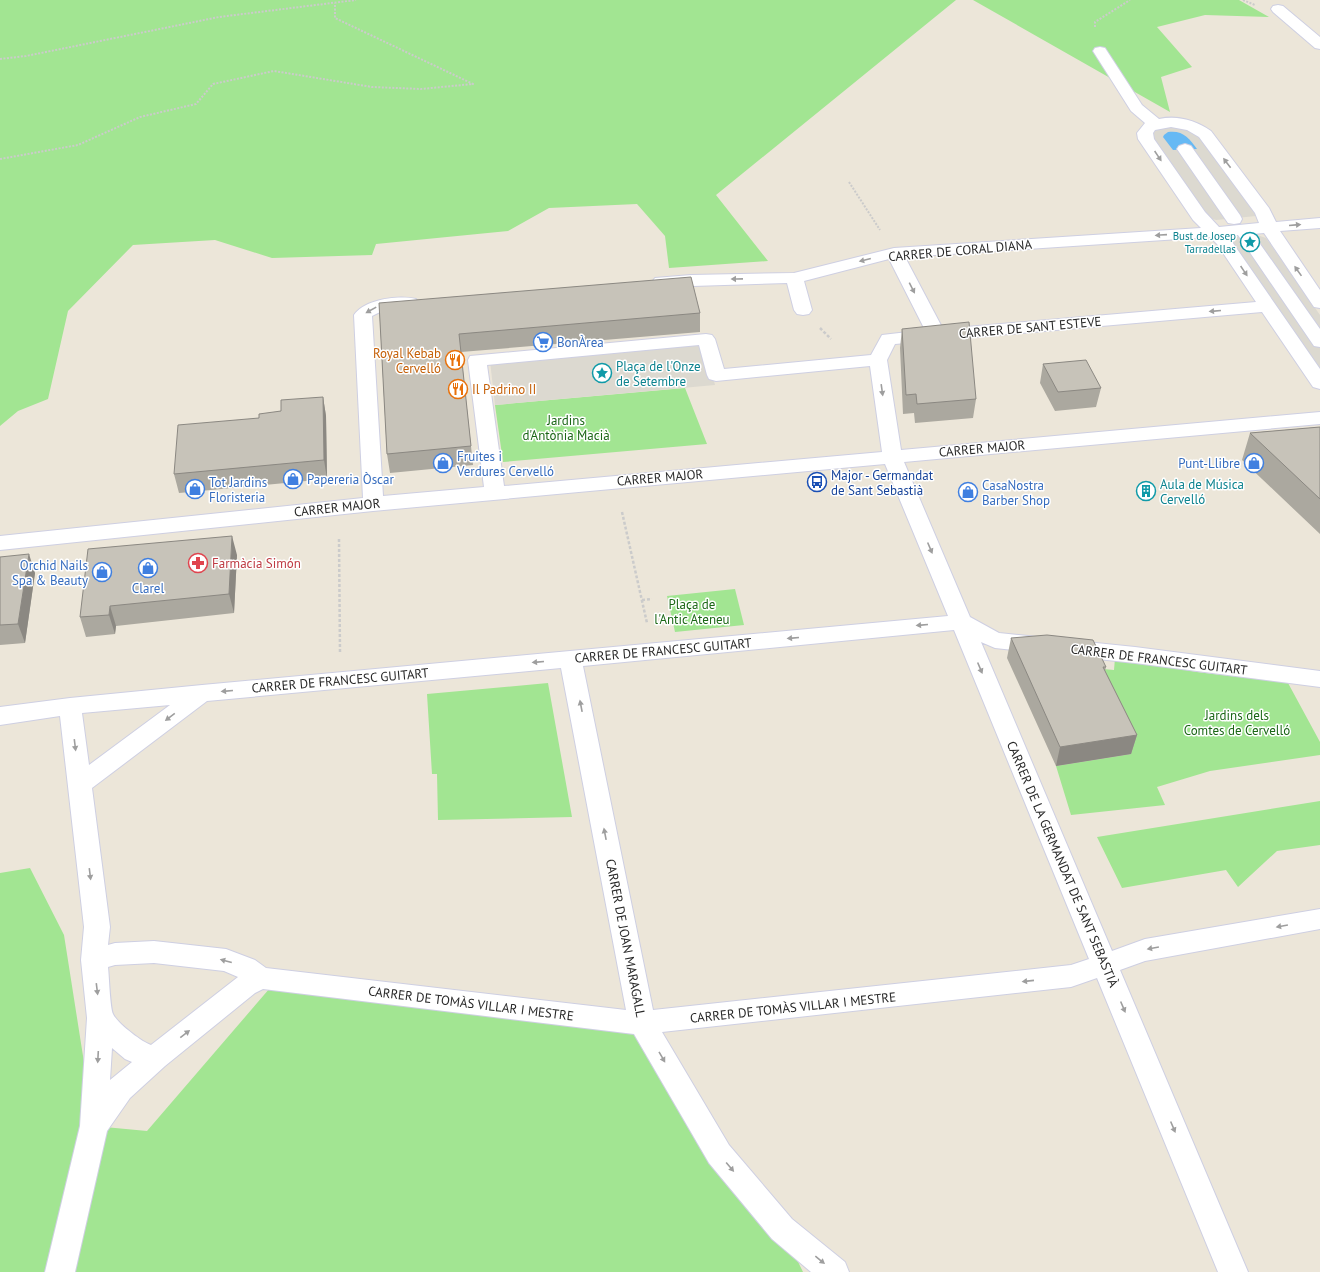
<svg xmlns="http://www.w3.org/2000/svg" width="1320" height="1272" font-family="'PT Sans',sans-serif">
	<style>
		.green { fill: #a2e592 }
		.plaza { fill: #dcd9d0 }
		.water { fill: #66b9f4 }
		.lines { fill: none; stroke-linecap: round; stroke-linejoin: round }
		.minor-casing { stroke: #cecfe2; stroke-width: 2 }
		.path-far1 { stroke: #cbcbcb; stroke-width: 2; stroke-dasharray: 2 1.5; stroke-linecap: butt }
		.path { stroke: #cbcbcb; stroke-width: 2.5; stroke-dasharray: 3 2; stroke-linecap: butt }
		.minor { fill: #fff; fill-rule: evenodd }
		.wall { fill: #aba89f }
		.shaded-wall { fill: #8b8882 }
		.building { fill: #c7c3b9; stroke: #8b8882 }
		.oneway { fill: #9e9e9e }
		.labels { text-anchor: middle; stroke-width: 3; stroke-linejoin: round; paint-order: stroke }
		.far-culture-label { font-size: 11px; fill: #0d838f; stroke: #fff; text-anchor: end }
		.street-label { font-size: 13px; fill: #282828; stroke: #fff }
		.shop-label { font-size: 13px; fill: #366cbe; stroke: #fff; text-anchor: start }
		.food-label { font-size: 13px; fill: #c56008; stroke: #fff; text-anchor: end }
		.culture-label { font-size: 13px; fill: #0d838f; stroke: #fff; text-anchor: start }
		.park-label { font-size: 13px; fill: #1b6716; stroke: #fff }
		.transit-label { font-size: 13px; fill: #164399; stroke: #fff; text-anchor: start }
		.health-label { font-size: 13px; fill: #be3a42; stroke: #fff; text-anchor: start }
	</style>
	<rect width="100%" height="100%" fill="#ece6d9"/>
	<path class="green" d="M0 0H956L716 195 768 261 669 268 665 236 637 204 549 208 508 231 376 244 372 255 272 258 215 240 133 245 68 311 48 399 18 411 0 426Z
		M973 0H1239L1269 17 1205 15 1157 27 1192 67 1161 77 1170 112Z
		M685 388 707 444 503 462 495 405Z
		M735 589 744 625 675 632 667 596Z
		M1115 658 1197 672 1288 683 1320 742V755L1210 771 1157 787 1165 805 1071 815 1056 766 1131 754 1092 668 1114 670Z
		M548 683 572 817 438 820 437 774H432L427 694Z
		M1320 801V845L1277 851 1238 887 1226 870 1122 888 1097 837Z
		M30 868 64 935 94 1126 147 1131 270 988 639 1026 782 1229 803 1272H0V873Z"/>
	<path class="plaza" d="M1171 126 1188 129 1198 135 1255 212 1256 216 1216 220 1209 218 1153 138V133L1157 129Z
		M1257 235 1266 238 1320 315V371L1231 240 1234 237Z
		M704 342 715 385 495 405 490 361Z"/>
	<path class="water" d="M1168 132C1183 130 1189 138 1197 149L1173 150 1163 137 1164 135Z"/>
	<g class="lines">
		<defs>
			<path id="minor" d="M1278 5 1283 6 1320 37V49L1315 48 1273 12 1271 9 1273 6Z
				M1100 47 1105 48 1142 105 1159 119C1177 115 1196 120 1211 131L1269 208 1276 222 1320 218V228L1280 231 1320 290V308L1314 307 1264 233 1253 234 1320 329V347L1314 346 1238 235 1228 236 1320 369V389L1313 387 1262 312 895 344 887 360 901 450 1320 412V424L904 462 970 617 999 633 1135 647 1320 671V687L1135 663 995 648 981 642 1112 951 1145 939 1320 909V929L1145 961 1120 970 1248 1272H1218L1097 978 1071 987 662 1032 729 1145 792 1219 845 1262 849 1272H811L772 1239 709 1163 634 1034 263 989 255 993 165 1066 130 1098 107 1131 75 1272H45L80 1126 87 1018 81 960 84 927 60 716 0 725V707L70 698 202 685 948 616 885 464 373 511 0 550V536L363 498 354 315C365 299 399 295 416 299L419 303 416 307 382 311 372 316 383 496 484 487 468 360 470 356 706 334 712 335 715 339 724 369 871 355 882 335 925 330 889 259 804 281 812 310 809 314 803 315 797 314 794 310 787 283 661 287 655 286 652 282 655 278 691 275 794 273 894 248 1201 228 1193 220 1138 139 1137 133 1145 123 1131 111 1093 51 1095 48ZM1171 127 1187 130 1199 137 1255 213 1259 223 1219 227 1205 212 1154 139 1153 133 1155 130ZM1210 237 1217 244 1256 302 943 329 905 257ZM699 345 707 375 709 379 716 381 870 366 882 452 504 486 487 365ZM954 630 1089 959 1071 965 653 1010 583 666ZM561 668 626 1010 266 968 255 960 226 949 154 941 115 943 108 945 110 927 92 788 207 701ZM170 705 89 765 82 713ZM154 963 224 971 238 977 151 1045C142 1042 117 1023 113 1014 110 1008 109 975 108 967L115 965ZM112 1048 125 1059 132 1062 110 1080Z
				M1185 144 1191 146 1240 215 1242 219 1240 223 1234 224 1228 223 1177 149 1179 146Z"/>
		</defs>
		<use href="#minor" class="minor-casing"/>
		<path class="path-far1" d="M1243 0 1255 5
			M1095 27V22L1130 0
			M0 59 26 56 219 17 356 0
			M0 159 78 145 140 117 196 104 213 84 274 71 372 87 421 89 473 84 335 18V3
			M849 182 880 230"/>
		<path class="path" d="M820 328 831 339
			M622 512 647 623
			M339 539 340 653
			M642 600 652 599"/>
		<use href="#minor" class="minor"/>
	</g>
	<path class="wall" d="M379 303 700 313V332L461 352 473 465 390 473 387 454Z
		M902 329 976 399 973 418 915 423 914 413 903 414 900 348Z
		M1043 364 1101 388 1096 407 1055 411 1040 383Z
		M323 397 326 416 327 479 179 493 174 474 259 418 281 411Z
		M1320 427V534L1242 460 1250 433Z
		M237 555 234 613 116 626 115 634 86 637 80 617Z
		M0 557 35 573 25 643 0 645Z
		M1011 638 1106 667 1105 671 1137 735 1131 754 1056 766 1007 658Z"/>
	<path class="shaded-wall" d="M323 397 326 416 327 479 324 460Z
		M232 536 237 555 234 613 229 594Z
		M29 554 35 573 25 643 18 624Z
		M110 606 116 626 115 634 109 615Z
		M1137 735 1131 754 1056 766 1060 747Z"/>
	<path class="building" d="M691 277 700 313 459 334 471 446 387 454 379 303Z
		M969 322 976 399 917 404 916 394 906 395 902 329Z
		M1086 360 1101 388 1058 392 1043 364Z
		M323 397 324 460 174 474 178 425 259 418V414L281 411V400Z
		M1320 427V499L1250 433Z
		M232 536 229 594 110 606 109 615 80 617 88 549Z
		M29 554 18 624 0 625V557Z
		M1047 635 1093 640 1106 667H1103L1137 735 1060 747 1011 638Z"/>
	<defs><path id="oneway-solid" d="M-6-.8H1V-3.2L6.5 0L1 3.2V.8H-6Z"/></defs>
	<g class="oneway">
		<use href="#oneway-solid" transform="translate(1158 156) rotate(56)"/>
		<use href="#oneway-solid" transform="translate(1227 163) rotate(-127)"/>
		<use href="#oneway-solid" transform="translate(1295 225) rotate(-5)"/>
		<use href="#oneway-solid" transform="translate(1161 235) rotate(176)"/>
		<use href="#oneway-solid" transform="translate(865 260) rotate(166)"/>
		<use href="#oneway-solid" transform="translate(1244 271) rotate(56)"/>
		<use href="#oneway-solid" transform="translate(1298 271) rotate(-125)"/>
		<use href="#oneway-solid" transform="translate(737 279) rotate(179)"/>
		<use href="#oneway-solid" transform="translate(912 288) rotate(63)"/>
		<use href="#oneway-solid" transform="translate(371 310) rotate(151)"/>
		<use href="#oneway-solid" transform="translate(1215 311) rotate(175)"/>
		<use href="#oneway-solid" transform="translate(882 390) rotate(82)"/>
		<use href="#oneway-solid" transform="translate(930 548) rotate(67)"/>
		<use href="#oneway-solid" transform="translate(922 625) rotate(175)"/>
		<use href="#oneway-solid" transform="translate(793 638) rotate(175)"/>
		<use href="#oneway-solid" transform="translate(538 662) rotate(175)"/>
		<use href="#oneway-solid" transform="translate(980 668) rotate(67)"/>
		<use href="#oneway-solid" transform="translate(227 691) rotate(175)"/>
		<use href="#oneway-solid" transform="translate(581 706) rotate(-101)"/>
		<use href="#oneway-solid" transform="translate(170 717) rotate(143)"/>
		<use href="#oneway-solid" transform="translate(75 745) rotate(83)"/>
		<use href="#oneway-solid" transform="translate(605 834) rotate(-101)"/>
		<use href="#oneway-solid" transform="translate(90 874) rotate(83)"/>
		<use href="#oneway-solid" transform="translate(1282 926) rotate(170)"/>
		<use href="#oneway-solid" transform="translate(1153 948) rotate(170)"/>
		<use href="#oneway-solid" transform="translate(226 961) rotate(-165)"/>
		<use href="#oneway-solid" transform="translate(1028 981) rotate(174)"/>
		<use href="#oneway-solid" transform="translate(97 989) rotate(83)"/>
		<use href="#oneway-solid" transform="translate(1123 1007) rotate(67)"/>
		<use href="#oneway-solid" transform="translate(185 1034) rotate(-38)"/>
		<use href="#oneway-solid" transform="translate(98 1057) rotate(93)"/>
		<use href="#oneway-solid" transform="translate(662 1057) rotate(60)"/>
		<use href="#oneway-solid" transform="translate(1173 1127) rotate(67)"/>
		<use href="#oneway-solid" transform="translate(730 1167) rotate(50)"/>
		<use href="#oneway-solid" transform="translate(820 1260) rotate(39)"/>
	</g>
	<defs>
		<symbol id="sight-ring" viewBox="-11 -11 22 22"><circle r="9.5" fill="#fff" stroke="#0f9aa8" stroke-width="1.5"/><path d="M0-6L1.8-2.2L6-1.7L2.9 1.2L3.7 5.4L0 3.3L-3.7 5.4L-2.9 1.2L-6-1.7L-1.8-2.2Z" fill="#0f9aa8"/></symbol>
		<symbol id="supermarket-ring" viewBox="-11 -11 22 22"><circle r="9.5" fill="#fff" stroke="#3f7fe0" stroke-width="1.5"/><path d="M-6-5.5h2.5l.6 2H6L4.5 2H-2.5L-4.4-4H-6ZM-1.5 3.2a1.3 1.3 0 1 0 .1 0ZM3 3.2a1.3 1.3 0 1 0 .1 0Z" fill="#3f7fe0"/></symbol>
		<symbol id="restaurant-ring" viewBox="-11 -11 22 22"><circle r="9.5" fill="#fff" stroke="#e8710a" stroke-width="1.5"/><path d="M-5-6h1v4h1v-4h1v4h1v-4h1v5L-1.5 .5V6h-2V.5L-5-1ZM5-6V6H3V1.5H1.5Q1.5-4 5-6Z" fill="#e8710a"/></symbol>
		<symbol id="shop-ring" viewBox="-11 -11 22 22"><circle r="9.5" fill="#fff" stroke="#3f7fe0" stroke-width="1.5"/><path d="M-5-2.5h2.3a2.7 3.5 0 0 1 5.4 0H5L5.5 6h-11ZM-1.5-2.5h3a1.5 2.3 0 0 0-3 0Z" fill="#3f7fe0"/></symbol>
		<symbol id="bus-ring" viewBox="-11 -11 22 22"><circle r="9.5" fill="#fff" stroke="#1a4fb4" stroke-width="1.5"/><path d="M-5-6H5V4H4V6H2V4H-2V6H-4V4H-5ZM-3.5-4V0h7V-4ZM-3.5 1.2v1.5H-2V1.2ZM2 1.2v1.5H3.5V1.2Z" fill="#1a4fb4"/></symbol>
		<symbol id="building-ring" viewBox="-11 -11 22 22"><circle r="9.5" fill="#fff" stroke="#0f9aa8" stroke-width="1.5"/><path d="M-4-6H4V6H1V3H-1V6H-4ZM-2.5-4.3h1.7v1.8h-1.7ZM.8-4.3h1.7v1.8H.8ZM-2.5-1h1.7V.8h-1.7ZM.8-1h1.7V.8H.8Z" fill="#0f9aa8"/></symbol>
		<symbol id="pharmacy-ring" viewBox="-11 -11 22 22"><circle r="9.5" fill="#fff" stroke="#e0444e" stroke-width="1.5"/><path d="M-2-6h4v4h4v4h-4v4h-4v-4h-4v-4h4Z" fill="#e0444e"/></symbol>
	</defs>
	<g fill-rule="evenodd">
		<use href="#sight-ring" x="1239" y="231" width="22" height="22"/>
		<use href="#supermarket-ring" x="532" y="331" width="22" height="22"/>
		<use href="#restaurant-ring" x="444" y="349" width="22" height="22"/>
		<use href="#sight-ring" x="591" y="362" width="22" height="22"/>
		<use href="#restaurant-ring" x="447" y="378" width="22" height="22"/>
		<use href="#shop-ring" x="432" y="452" width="22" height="22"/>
		<use href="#shop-ring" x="1243" y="452" width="22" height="22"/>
		<use href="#shop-ring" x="282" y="468" width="22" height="22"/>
		<use href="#bus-ring" x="806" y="471" width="22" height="22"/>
		<use href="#shop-ring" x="184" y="478" width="22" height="22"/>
		<use href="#building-ring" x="1135" y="480" width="22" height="22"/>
		<use href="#shop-ring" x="957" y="481" width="22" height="22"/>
		<use href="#pharmacy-ring" x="187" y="552" width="22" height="22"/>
		<use href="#shop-ring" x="137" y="557" width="22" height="22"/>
		<use href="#shop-ring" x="91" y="561" width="22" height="22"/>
	</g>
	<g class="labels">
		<g class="far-culture-label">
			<text x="1236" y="240">Bust de Josep<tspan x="1236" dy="13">Tarradellas</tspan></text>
		</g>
		<g class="street-label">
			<text transform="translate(960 250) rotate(-5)" y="5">CARRER DE CORAL DIANA</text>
			<text transform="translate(1030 327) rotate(-5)" y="5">CARRER DE SANT ESTEVE</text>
			<text transform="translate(982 448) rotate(-5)" y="5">CARRER MAJOR</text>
			<text transform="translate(660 477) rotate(-5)" y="5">CARRER MAJOR</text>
			<text transform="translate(337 507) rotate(-6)" y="5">CARRER MAJOR</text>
			<text transform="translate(663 650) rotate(-5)" y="5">CARRER DE FRANCESC GUITART</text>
			<text transform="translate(1159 659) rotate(7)" y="5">CARRER DE FRANCESC GUITART</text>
			<text transform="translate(340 680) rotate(-5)" y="5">CARRER DE FRANCESC GUITART</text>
			<text transform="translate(1063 864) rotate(67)" y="5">CARRER DE LA GERMANDAT DE SANT SEBASTIÀ</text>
			<text transform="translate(626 938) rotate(79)" y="5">CARRER DE JOAN MARAGALL</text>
			<text transform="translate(471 1003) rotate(7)" y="5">CARRER DE TOMÀS VILLAR I MESTRE</text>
			<text transform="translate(793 1007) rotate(-6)" y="5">CARRER DE TOMÀS VILLAR I MESTRE</text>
		</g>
		<g class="shop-label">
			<text x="557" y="347">BonÀrea</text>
			<text x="457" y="461">Fruites i<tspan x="457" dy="15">Verdures Cervelló</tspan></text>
			<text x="1240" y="468" text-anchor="end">Punt-Llibre</text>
			<text x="307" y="484">Papereria Òscar</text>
			<text x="209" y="487">Tot Jardins<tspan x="209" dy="15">Floristeria</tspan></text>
			<text x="982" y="490">CasaNostra<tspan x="982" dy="15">Barber Shop</tspan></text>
			<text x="88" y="570" text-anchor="end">Orchid Nails<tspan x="88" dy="15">Spa &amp; Beauty</tspan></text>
			<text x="148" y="593" text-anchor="middle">Clarel</text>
		</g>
		<g class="food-label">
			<text x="441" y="358">Royal Kebab<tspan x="441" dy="15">Cervelló</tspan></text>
			<text x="472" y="394" text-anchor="start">Il Padrino II</text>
		</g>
		<g class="culture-label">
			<text x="616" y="371">Plaça de l'Onze<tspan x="616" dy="15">de Setembre</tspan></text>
			<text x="1160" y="489">Aula de Música<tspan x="1160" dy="15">Cervelló</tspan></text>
		</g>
		<g class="park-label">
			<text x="566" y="425">Jardins<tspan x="566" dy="15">d'Antònia Macià</tspan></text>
			<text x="692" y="609">Plaça de<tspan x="692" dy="15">l'Antic Ateneu</tspan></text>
			<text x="1237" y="720">Jardins dels<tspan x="1237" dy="15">Comtes de Cervelló</tspan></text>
		</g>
		<g class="transit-label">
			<text x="831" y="480">Major - Germandat<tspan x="831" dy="15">de Sant Sebastià</tspan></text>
		</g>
		<g class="health-label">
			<text x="212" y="568">Farmàcia Simón</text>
		</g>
	</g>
</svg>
